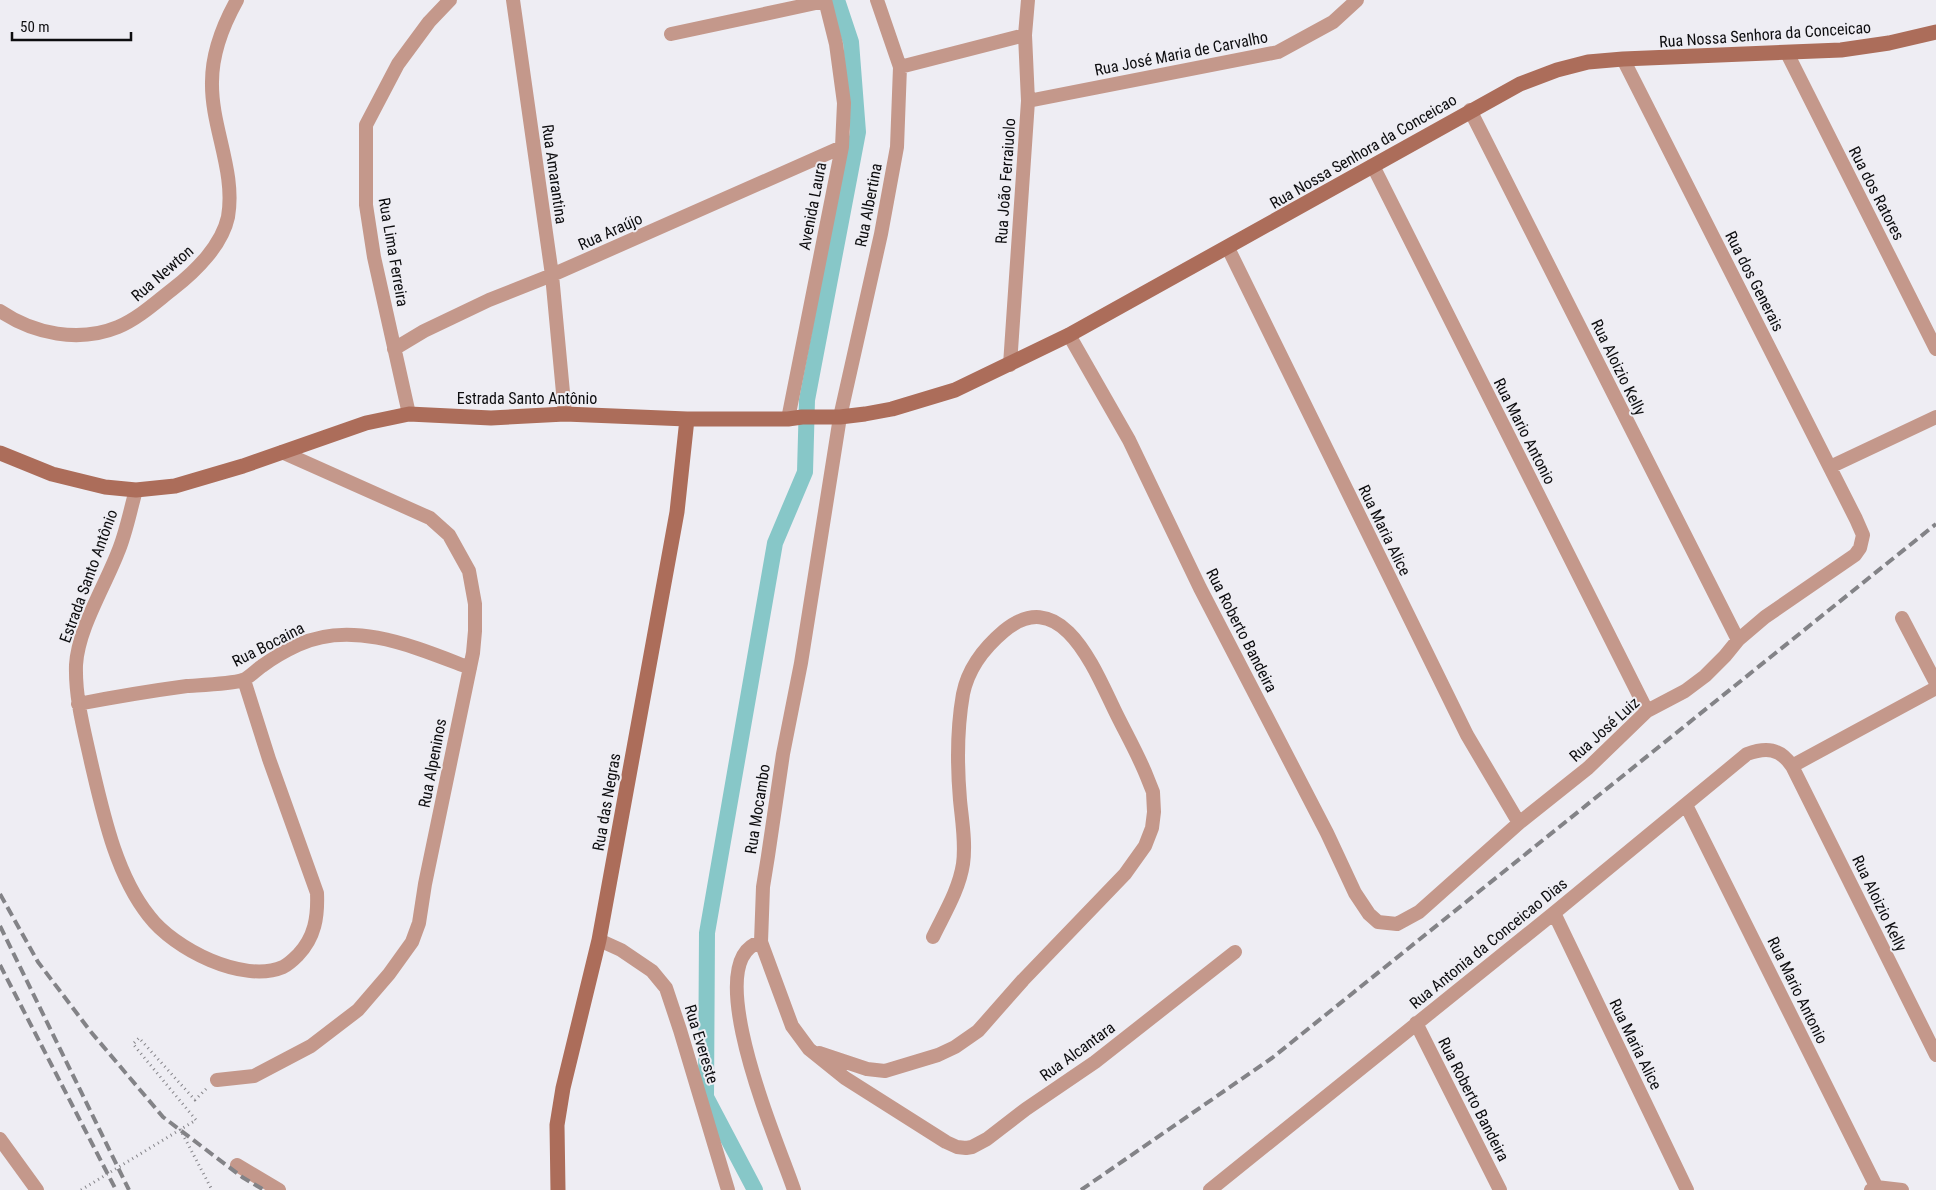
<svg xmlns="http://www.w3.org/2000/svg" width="1936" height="1190" font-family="'Roboto Condensed',sans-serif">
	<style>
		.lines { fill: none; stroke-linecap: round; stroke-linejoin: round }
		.canal { stroke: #87c7c8; stroke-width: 16 }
		.path { stroke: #858489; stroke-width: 3; stroke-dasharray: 1 4; stroke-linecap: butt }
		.street { stroke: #c4988b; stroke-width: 14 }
		.secondary { stroke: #ac6d5a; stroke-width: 15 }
		.rail { stroke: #838387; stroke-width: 4; stroke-dasharray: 10 5; stroke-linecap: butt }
		.labels { text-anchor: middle; stroke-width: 4; stroke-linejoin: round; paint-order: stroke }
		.street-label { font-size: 16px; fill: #0d0d0f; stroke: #eeedf3 }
	</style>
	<rect width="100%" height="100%" fill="#eeedf3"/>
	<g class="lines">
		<path class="canal" d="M755 1190 706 1097 707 933 775 543 805 472 807 400 858 132 851 42 837 0"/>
		<path class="path" d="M180 1129 212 1190
			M81 1190 196 1120 133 1044 139 1038 195 1100 207 1088"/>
		<path class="street" d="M513 0 552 275 565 414
			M877 0 900 67 897 147 881 234 840 417 801 663 783 754 768 856 763 887 761 942 792 1026 809 1049 845 1078 946 1142 957 1147 966 1148 972 1147 987 1139 1026 1109 1095 1062 1235 952
			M671 34 825 1
			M1787 53 1936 349
			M900 67 1025 35
			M1028 101 1278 52 1333 22 1357 0
			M1470 110 1738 640
			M1373 166 1647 711
			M1228 248 1467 735 1519 823
			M0 311C34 334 79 343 118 327 139 318 156 302 174 288 196 271 222 245 228 217 236 171 211 127 212 82 212 53 223 25 237 0
			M1069 335 1129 440 1200 588 1327 833 1355 893 1369 914 1378 922 1397 924 1419 912 1519 823 1588 768 1647 711 1685 691 1705 676 1725 656 1738 640 1765 617 1855 555 1860 548 1863 535 1856 519 1623 59
			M394 349 424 331 489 300 552 275 842 147
			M1010 365 1028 101 1025 35 1028 0
			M409 414 374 257 366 205V125L398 64 429 22 450 0
			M788 419 842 147 844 103 836 44 825 0
			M1830 467 1936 417
			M136 490C130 511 126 533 118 552 105 586 78 629 76 665 75 698 84 730 91 762 103 813 116 875 149 916 174 949 243 984 283 967 289 964 294 959 298 955 315 937 318 917 317 893L269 759 244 680
			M1902 618 1936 683
			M78 704C114 697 150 691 187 686 201 685 231 684 243 680 250 677 256 670 262 666 273 658 285 651 298 645 353 619 417 648 470 668
			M1792 766 1936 688
			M1686 805 1878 1190
			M1554 913 1687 1190
			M599 940 621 950 652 971 666 988 680 1030 728 1190
			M761 942C696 958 781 1150 794 1190
			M1416 1023 1500 1190
			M819 1053 867 1069 885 1071 938 1055 955 1047 978 1031 1023 980 1125 874 1145 846 1152 828 1154 812 1153 792 1147 777C1138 754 1125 732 1114 709 1094 668 1061 584 1004 631 985 647 968 669 963 694 957 728 957 765 960 800 962 821 966 843 963 864 959 890 944 914 933 937
			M217 1080 254 1076 311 1046 358 1010 389 974 412 942 419 923 425 884 473 653 475 631V604L469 571 449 535 430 518 282 452
			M0 1139 37 1190
			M237 1165 279 1190
			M1210 1190 1554 913 1747 754C1766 747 1780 748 1792 766L1936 1055
			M1871 1190 1876 1187 1902 1190"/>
		<path class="secondary" d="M0 453 52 474 105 487 136 490 175 486 243 466 366 423 409 414 491 418 565 414 687 419H788L802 417H840L865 414 892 409 955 390 1069 335 1520 84 1557 70 1588 62 1623 59 1841 50 1889 43 1936 32
			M558 1190 557 1125 563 1088 599 940 677 512 687 419"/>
		<path class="rail" d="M0 894 38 962 91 1032 163 1117 242 1177 264 1190
			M0 926 129 1190
			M0 965 116 1190
			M1081 1190 1272 1058 1936 524"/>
	</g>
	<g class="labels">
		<g class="street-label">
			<text transform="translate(1765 34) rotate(-4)" y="6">Rua Nossa Senhora da Conceicao</text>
			<text transform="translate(1181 53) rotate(-11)" y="6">Rua José Maria de Carvalho</text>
			<text transform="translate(1363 151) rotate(-30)" y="6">Rua Nossa Senhora da Conceicao</text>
			<text transform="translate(555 174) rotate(82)" y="6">Rua Amarantina</text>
			<text transform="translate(1005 181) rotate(-86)" y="6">Rua João Ferraiuolo</text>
			<text transform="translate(1877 193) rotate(63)" y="6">Rua dos Ratores</text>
			<text transform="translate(868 205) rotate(-79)" y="6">Rua Albertina</text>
			<text transform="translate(812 206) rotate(-79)" y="6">Avenida Laura</text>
			<text transform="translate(610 231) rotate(-24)" y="6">Rua Araújo</text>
			<text transform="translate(394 252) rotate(80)" y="6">Rua Lima Ferreira</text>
			<text transform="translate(162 273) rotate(-41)" y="6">Rua Newton</text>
			<text transform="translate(1755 281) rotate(63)" y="6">Rua dos Generais</text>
			<text transform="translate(1619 367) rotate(64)" y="6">Rua Aloizio Kelly</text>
			<text x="527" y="404">Estrada Santo Antônio</text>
			<text transform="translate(1525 431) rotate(63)" y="6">Rua Mario Antonio</text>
			<text transform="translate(1385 530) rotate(64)" y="6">Rua Maria Alice</text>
			<text transform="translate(88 576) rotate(-70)" y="6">Estrada Santo Antônio</text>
			<text transform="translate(1242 630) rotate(63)" y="6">Rua Roberto Bandeira</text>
			<text transform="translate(268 644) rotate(-27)" y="6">Rua Bocaina</text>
			<text transform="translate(1604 729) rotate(-42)" y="6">Rua José Luiz</text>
			<text transform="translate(432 763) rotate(-79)" y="6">Rua Alpeninos</text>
			<text transform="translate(606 802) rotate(-80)" y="6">Rua das Negras</text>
			<text transform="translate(757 809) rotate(-81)" y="6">Rua Mocambo</text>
			<text transform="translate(1880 903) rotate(64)" y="6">Rua Aloizio Kelly</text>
			<text transform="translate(1488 943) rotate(-39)" y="6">Rua Antonia da Conceicao Dias</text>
			<text transform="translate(1798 990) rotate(64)" y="6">Rua Mario Antonio</text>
			<text transform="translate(702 1044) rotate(73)" y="6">Rua Evereste</text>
			<text transform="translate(1636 1044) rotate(64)" y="6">Rua Maria Alice</text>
			<text transform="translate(1077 1051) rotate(-36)" y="6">Rua Alcantara</text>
			<text transform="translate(1474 1099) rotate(63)" y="6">Rua Roberto Bandeira</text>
		</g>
	</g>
	<path d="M12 32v8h119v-8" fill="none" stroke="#0d0d0f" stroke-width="2.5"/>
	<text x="20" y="32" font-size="15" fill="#0d0d0f" stroke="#eeedf3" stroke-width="4" paint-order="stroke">50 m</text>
</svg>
